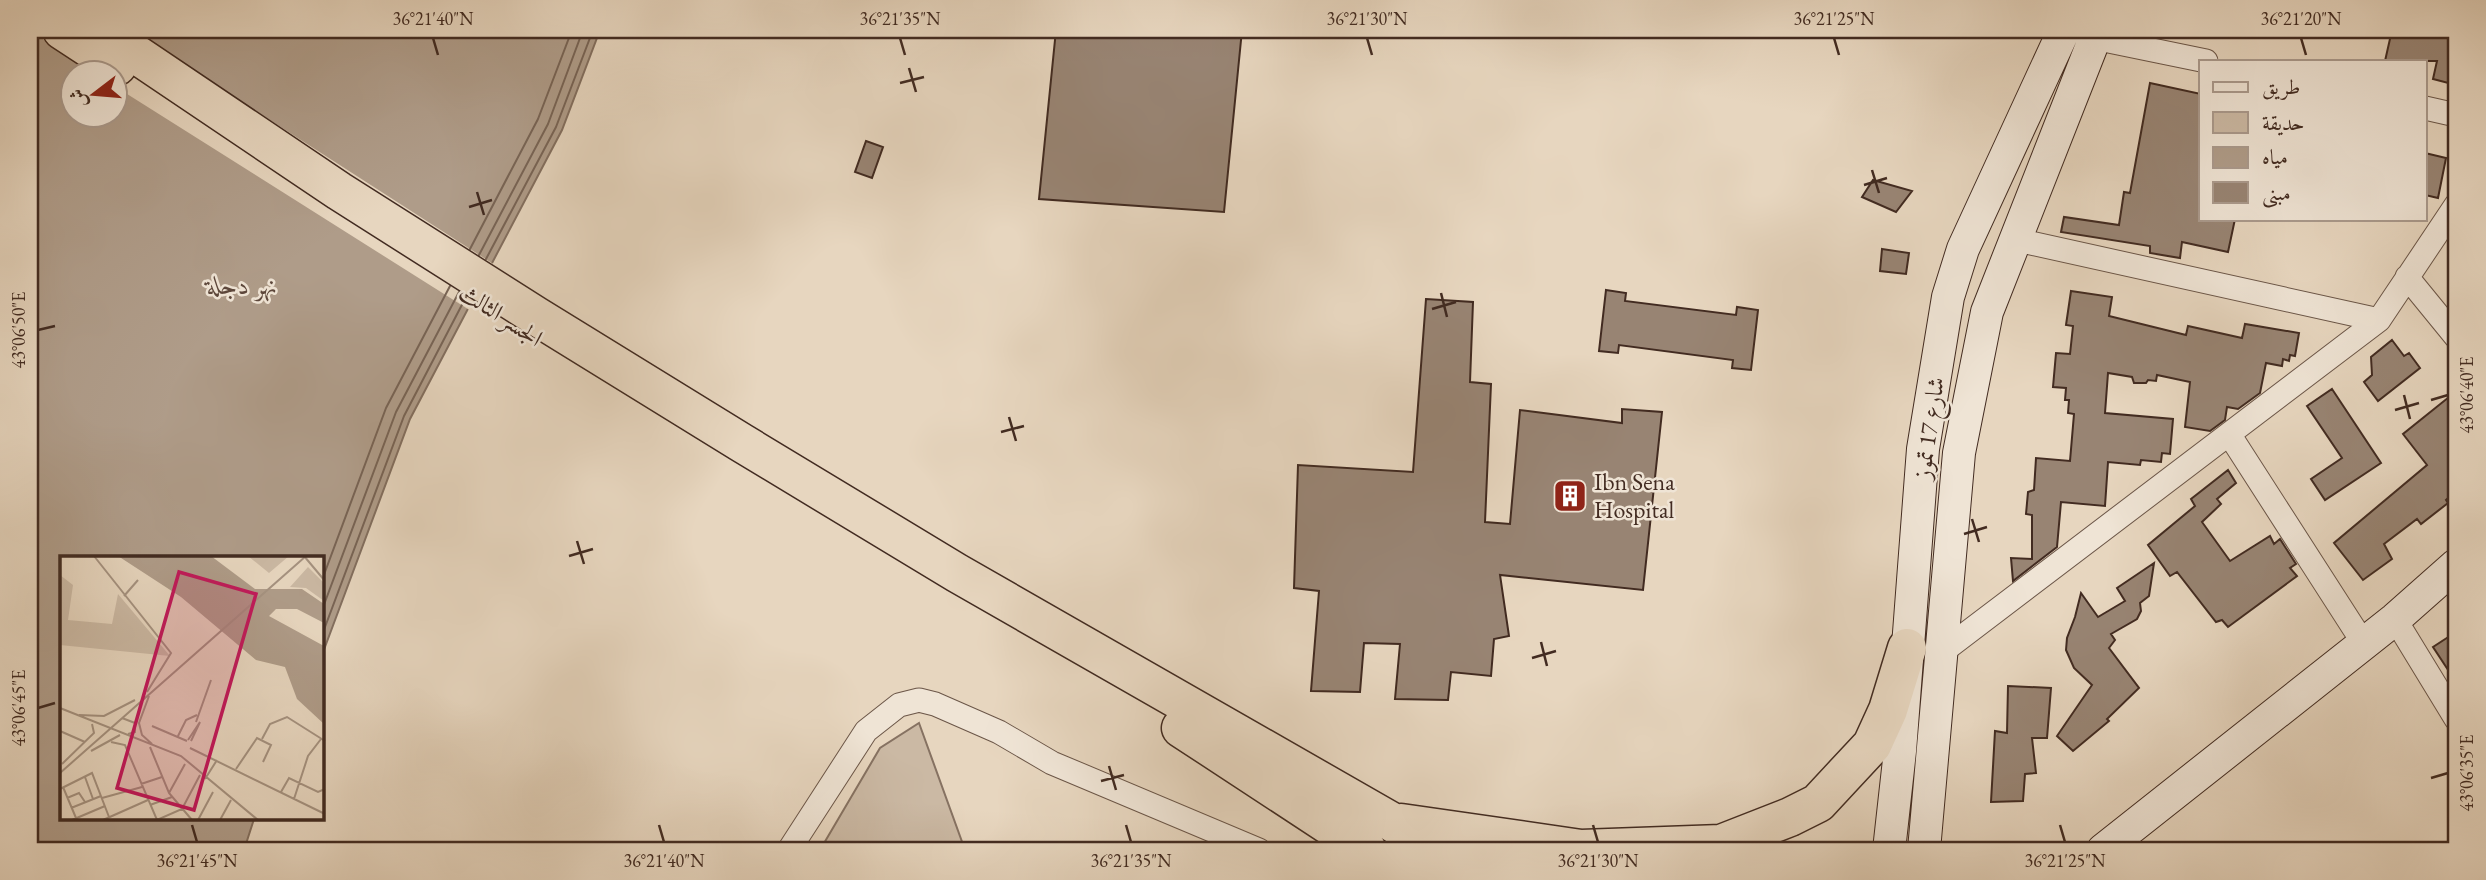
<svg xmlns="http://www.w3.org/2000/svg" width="2486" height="880" font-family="'EB Garamond',Amiri,serif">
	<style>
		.green { fill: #cbb9a4; stroke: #867262; stroke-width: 2 }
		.water { fill: #af9c89; stroke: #836f5f; stroke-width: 2; fill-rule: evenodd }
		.pier { fill: #e7d6bf }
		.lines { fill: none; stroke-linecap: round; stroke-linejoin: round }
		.shore { stroke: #786455; stroke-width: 2 }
		.building { fill: #988473; stroke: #422b21; stroke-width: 2 }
		.street-casing { stroke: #6b5648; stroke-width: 25 }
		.secondary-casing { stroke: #422b21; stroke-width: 34 }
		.highway-casing { stroke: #422b21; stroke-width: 41 }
		.street { stroke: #efe4d5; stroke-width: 23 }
		.secondary { stroke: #efe4d5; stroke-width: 32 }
		.highway { stroke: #e7d6bf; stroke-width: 38 }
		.ticks { fill: none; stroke: #422b21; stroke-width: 2.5 }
		.labels { text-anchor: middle; stroke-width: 5; stroke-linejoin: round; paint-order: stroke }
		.street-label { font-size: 24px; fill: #422b21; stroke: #efe4d5 }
		.poi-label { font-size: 24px; fill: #422b21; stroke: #efe4d5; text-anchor: start }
		.water-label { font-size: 26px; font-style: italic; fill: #5d473b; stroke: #efe4d5 }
		.inset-road { fill: none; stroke: #a59280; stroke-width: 2 }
		.view { fill: #c2185b; fill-opacity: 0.15; stroke: #c2185b; stroke-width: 3.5 }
		.inset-edge { fill: none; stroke: #422b21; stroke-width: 3.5 }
		.neatline { fill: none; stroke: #422b21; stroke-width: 2.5 }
		.ticks-label { font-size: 18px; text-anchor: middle; fill: #422b21 }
	</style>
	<rect width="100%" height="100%" fill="#e7d6bf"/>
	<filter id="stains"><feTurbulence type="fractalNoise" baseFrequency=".00286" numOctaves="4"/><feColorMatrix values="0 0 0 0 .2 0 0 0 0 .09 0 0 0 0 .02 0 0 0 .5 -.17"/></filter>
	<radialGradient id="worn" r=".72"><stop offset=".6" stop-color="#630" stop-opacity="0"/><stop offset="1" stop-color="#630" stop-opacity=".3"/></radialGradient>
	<path class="green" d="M919 723 965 850H820L880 748Z"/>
	<path class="water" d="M30 30H600L562 130 410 419 322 655V558H61V819H254L244 850H30ZM74 74H116V116H74Z"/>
	<path class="pier" d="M30 30H130L495 265 471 311 116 87V74L61 52Z"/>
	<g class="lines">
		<path class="shore" d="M470 249 538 119 572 30
			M479 255 548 124 583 30
			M486 259 556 127 593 30
			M322 580 386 408 450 286
			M322 610 396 412 459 292
			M322 635 404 416 466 297"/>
	</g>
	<path class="building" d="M1056 30H1242L1224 212 1039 199Z
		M2392 30H2456V85L2433 79 2437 61H2385Z
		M2150 83 2201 94V219H2235L2228 252 2182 242 2180 258 2150 253V246L2061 232 2064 217 2119 225 2124 192 2130 193Z
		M866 141 883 147 872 178 855 172Z
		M2425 153 2446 158 2438 198 2425 195Z
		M1873 180 1912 191 1896 212 1862 197Z
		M1882 249 1909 253 1906 274 1880 271Z
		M1606 290 1626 293 1625 301 1736 315 1737 307 1758 310 1751 370 1732 368 1733 360 1619 345 1618 353 1599 351Z
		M2071 291 2112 297 2109 316 2186 335 2188 326 2242 338 2245 324 2299 333 2295 356 2290 355 2289 361 2283 359 2282 366 2266 363 2260 393 2238 409 2227 407 2225 420 2210 431 2185 427 2190 382 2157 375 2156 381 2148 380 2146 383H2134L2132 377 2108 373 2105 413 2173 419 2170 454 2162 453 2161 462 2141 460 2140 465 2108 462 2105 506 2061 502 2057 547 2013 581 2011 558 2032 559V515L2026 514 2028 492 2034 490 2036 458 2070 461 2074 414 2068 413 2069 400H2065L2066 388 2053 387 2056 353 2070 354 2073 326 2066 325Z
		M1426 299 1473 302 1470 382 1491 384 1485 522 1510 524 1520 410 1622 423V409L1662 412 1643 590 1500 575 1509 636 1494 639 1491 676 1451 672 1448 700 1395 699 1400 644 1364 643 1360 692 1311 691 1319 591 1294 588 1298 465 1413 472Z
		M2392 340 2404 356 2409 353 2420 368 2378 401 2364 382 2372 375 2371 357Z
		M2332 389 2381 463 2325 500 2311 479 2342 458 2307 406Z
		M2449 397 2456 404V491L2446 500 2448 503 2421 524 2417 519 2384 544 2392 559 2363 580 2334 543 2427 465 2403 434Z
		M2228 470 2236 483 2217 499 2221 504 2202 522 2230 561 2270 536 2274 544 2280 539 2296 564 2290 568 2297 576 2228 627 2222 620 2216 622 2177 572 2170 576 2148 545 2195 506 2191 499Z
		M2154 563 2149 596 2140 603 2141 611 2137 619 2111 634 2115 640 2109 648 2139 688 2107 719 2109 721 2073 751 2057 736 2092 685 2074 668 2066 650 2067 638 2075 617 2081 593 2098 617 2125 601 2117 588Z
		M2456 632V682L2433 647Z
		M2008 686 2051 688 2047 738H2032L2036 773 2025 774 2023 801 1991 802 1995 731 2007 733Z"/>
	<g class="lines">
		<defs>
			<path id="street" d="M2094 38 2206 61
				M2425 108 2456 115
				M2017 240 2379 320
				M2407 277 2456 337
				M2229 434 2364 644
				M2395 619 2456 719
				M1942 652 2379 320 2456 205
				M789 850 866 731 899 705 919 700 935 704 999 732 1052 763 1259 850"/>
			<path id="secondary" d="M1889 850 1900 751 1923 449 1948 297 1963 249 2064 30
				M1924 850 1959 453 1987 312 2098 30
				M2103 850 2395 619 2456 565"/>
			<path id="highway" d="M62 30 117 66
				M100 30 339 191 536 316 742 443 957 573 1392 822 1435 850
				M1181 728 1367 850
				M1401 823 1581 849 1721 844 1790 817 1818 803 1844 775 1872 745 1888 710 1907 648"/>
		</defs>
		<use href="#street" class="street-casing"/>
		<use href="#secondary" class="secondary-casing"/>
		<use href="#highway" class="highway-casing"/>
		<use href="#street" class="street"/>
		<use href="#secondary" class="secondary"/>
		<use href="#highway" class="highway"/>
	</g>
	<path class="ticks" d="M433 38 438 55M900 38 905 55M1367 38 1372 55M1834 38 1839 55M2301 38 2306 55M909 68 916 92M900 83 924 77M1872 170 1879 193M1864 185 1887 178M477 192 484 215M469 207 492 200M1441 293 1447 317M1432 309 1456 302M38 330 55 326M2404 395 2410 419M2431 400 2448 395M2395 410 2419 403M1009 417 1016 441M1001 432 1024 426M1972 519 1979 542M1964 534 1987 527M577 541 584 564M569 556 593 549M1541 642 1547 666M1532 658 1556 651M38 708 55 703M1109 766 1116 790M2431 778 2448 773M1101 781 1124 775M192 825 197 842M659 825 664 842M1126 825 1131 842M1593 825 1598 842M2060 825 2065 842"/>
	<defs>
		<symbol id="building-square" viewBox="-11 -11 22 22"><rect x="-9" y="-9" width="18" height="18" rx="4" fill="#8f2418" stroke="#efe4d5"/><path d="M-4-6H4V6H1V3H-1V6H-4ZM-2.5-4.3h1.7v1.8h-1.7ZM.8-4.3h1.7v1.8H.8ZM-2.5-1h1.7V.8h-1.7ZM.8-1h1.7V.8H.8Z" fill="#fff"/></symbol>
	</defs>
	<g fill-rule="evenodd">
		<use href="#building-square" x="1551" y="477" width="38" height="38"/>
	</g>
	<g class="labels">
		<g class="street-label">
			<text transform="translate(501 315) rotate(33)" y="8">الجسر الثالث</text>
			<text transform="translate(1929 428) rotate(-82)" y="8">شارع 17 تموز</text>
		</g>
		<g class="poi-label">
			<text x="1594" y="490">Ibn Sena<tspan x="1594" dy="28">Hospital</tspan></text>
		</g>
		<g class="water-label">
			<text x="242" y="294">نهر دجلة</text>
		</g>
	</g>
	<g transform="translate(60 556)">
		<rect width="264" height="264" fill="#e7d6bf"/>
		<path d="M188 0H229L209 17ZM248 11 264 27V45L246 32 230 31ZM0 19 13 29 8 64 52 68 58 38 110 100 0 89Z" fill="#cbb9a4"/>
		<path d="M58 0H151L195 33H242L264 48V67L237 53H216L209 60 264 90V168L237 143 225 111 196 104 121 41Z" fill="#af9c89"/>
		<path class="inset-road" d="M34 0 111 97 87 136M244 0 265 25M64 40 78 24M89 140 79 167 82 179 92 188M0 152 121 200 198 264M19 159 44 160 75 144M62 162 75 167V176L68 178M136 166 151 124M92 170 127 185M0 175 25 186M118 180 126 164 137 159M202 183 210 168 227 161 265 185M128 184 140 166 131 185M51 186 65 189 97 264 122 253 140 219M90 191 109 237 132 264M130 192 265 258M31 195 60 179M2 208 34 177 32 168M176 213 197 182 211 189 203 206M0 217 246 0M25 221 33 243M145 223 157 204M81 228 102 221M3 231 16 262M0 233 32 217 49 261M221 236 229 222 258 236 265 233M109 237 125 208M7 242 19 237 25 246M42 242 82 231M234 243 248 200 261 183M90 249 112 241M11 252 41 240M12 264 45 250M43 264 88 244M138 264 153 236M160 264 171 244"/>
		<path class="view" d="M119 16 196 38 134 254 57 232Z"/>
		<rect width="264" height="264" class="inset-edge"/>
	</g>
	<rect width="2486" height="880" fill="none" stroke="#e7d6bf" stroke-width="77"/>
	<rect x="2199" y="60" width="228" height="161" fill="#efe4d5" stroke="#aa9a8d" stroke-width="2"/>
	<rect x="2213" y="82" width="35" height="10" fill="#efe4d5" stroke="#aa9a8d" stroke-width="2"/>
	<text x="2262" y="94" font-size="21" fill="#422b21">طريق</text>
	<rect x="2213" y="112" width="35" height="21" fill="#cbb9a4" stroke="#aa9a8d" stroke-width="2"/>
	<text x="2262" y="130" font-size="21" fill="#422b21">حديقة</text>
	<rect x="2213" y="147" width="35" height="21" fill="#af9c89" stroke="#aa9a8d" stroke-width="2"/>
	<text x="2262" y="164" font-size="21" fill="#422b21">مياه</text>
	<rect x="2213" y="182" width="35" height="21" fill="#988473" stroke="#aa9a8d" stroke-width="2"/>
	<text x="2262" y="200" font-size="21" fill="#422b21">مبنى</text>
	<g transform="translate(94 94) rotate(254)"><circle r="33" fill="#efe4d5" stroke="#aa9a8d" stroke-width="2"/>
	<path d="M0-5L12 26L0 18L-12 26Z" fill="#8f2418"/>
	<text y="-10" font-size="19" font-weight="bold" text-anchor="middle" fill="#422b21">ش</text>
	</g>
	<rect x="38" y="38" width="2410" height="804" class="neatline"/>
	<g class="ticks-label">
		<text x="433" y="25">36°21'40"N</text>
		<text x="900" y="25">36°21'35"N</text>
		<text x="1367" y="25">36°21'30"N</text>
		<text x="1834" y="25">36°21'25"N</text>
		<text x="2301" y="25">36°21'20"N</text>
		<text transform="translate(19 330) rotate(-90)" y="6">43°06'50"E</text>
		<text transform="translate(2467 395) rotate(-90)" y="6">43°06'40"E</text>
		<text transform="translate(19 708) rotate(-90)" y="6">43°06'45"E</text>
		<text transform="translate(2467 773) rotate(-90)" y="6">43°06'35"E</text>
		<text x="197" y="867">36°21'45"N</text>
		<text x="664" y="867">36°21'40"N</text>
		<text x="1131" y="867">36°21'35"N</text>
		<text x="1598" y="867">36°21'30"N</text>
		<text x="2065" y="867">36°21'25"N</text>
	</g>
	<rect width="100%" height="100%" filter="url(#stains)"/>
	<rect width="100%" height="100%" fill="url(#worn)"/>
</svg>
